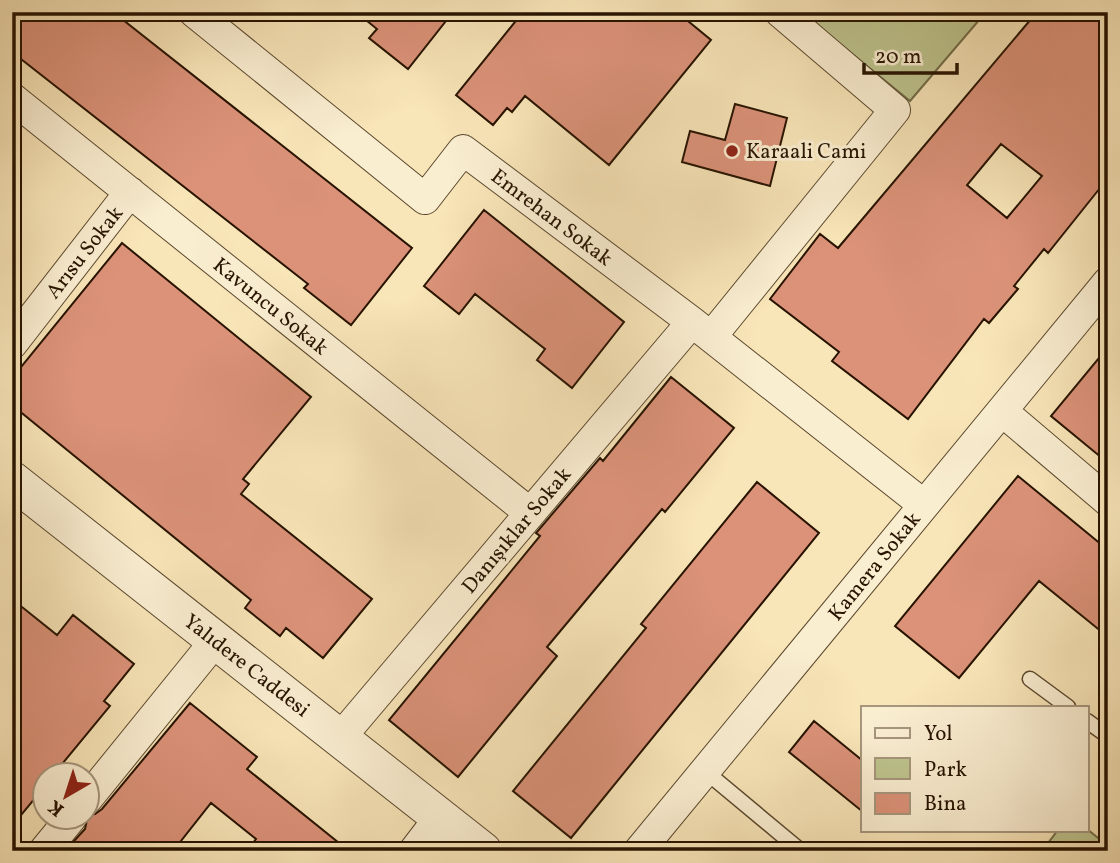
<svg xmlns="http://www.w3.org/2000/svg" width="1120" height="863" font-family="Vollkorn,serif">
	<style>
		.green { fill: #bec48e; stroke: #726c47; stroke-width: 2 }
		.building { fill: #db9279; stroke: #271300; stroke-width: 2; fill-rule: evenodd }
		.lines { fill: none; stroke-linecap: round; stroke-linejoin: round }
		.service-casing { stroke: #5b482e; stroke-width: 17 }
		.minor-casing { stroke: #5b482e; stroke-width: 32 }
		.tertiary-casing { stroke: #5b482e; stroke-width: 39 }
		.service { stroke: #faeed1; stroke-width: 14 }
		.minor { stroke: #faeed1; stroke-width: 30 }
		.tertiary { stroke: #faeed1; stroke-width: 37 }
		.poi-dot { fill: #8f2418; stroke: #faeed1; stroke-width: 2.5 }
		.labels { text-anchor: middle; stroke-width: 6; stroke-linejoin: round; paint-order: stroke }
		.poi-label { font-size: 21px; fill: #271300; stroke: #faeed1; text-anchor: start }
		.street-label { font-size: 21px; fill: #271300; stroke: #faeed1 }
	</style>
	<rect width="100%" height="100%" fill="#f8e5b8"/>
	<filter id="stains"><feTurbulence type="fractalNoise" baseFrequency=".00286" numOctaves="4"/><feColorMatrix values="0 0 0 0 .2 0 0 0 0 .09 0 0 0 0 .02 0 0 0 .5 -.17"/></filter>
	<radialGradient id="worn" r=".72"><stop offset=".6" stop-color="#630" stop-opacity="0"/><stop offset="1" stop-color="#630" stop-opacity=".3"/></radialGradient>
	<path class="green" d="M805 12H986L910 101 803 14Z
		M1087 829 1108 846V851H1042L1058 830Z"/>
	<path class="building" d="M12 12H113L412 248 351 325 304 288 308 284 12 52Z
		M356 12H453L408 69 369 38 377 29Z
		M523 12H677L711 40 609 165 525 96 512 112 507 108 493 125 456 95Z
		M1037 12H1108V178L1048 253 1044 249 1014 286 1018 289 989 323 984 319 908 419 832 361 839 352 770 299 820 234 838 248ZM1001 144 1042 176 1007 218 967 185Z
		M735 104 787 118 770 186 682 162 690 131 725 140Z
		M484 210 624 322 572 388 537 360 545 349 475 294 459 314 424 286Z
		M122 243 311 397 243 479 249 484 241 494 372 599 323 658 286 628 280 636 245 608 251 600 12 405V378Z
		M1108 347V463L1051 416Z
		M671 377 734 428 665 512 662 509 547 647 557 656 458 777 389 720 540 536 536 533 600 458 603 461Z
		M1018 476 1108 550V637L1039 581 959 678 895 626Z
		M757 482 819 533 571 838 513 791 646 628 641 624Z
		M12 599 57 635 73 615 134 664 104 701 110 706 53 775H46V785L12 826Z
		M190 703 257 757 247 769 349 851H247L256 839 211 803 173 851H86L74 841 85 829 88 815 95 814 102 809Z
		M814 721 863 761V812L789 752Z"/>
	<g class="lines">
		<defs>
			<path id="service" d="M1030 679 1068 707
				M1087 721 1108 736
				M705 771 801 851"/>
			<path id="minor" d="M194 12 425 199 463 150 692 322 924 505
				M12 98 530 513
				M711 337 895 110 780 12
				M12 344 130 192
				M1002 411 1108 501
				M340 738 692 322
				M88 798 216 640
				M44 851 71 818
				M414 851 440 817
				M639 851 1108 282"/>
			<path id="tertiary" d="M12 480 483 851"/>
		</defs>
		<use href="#service" class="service-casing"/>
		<use href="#minor" class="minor-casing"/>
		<use href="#tertiary" class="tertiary-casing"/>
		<use href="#service" class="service"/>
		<use href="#minor" class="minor"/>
		<use href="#tertiary" class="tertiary"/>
	</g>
	<circle class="poi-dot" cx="732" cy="151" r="7"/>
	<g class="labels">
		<g class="poi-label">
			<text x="746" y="158">Karaali Cami</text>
		</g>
		<g class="street-label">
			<text transform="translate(552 217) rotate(37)" y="7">Emrehan Sokak</text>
			<text transform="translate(84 252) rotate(-52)" y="7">Arısu Sokak</text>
			<text transform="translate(271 306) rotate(39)" y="7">Kavuncu Sokak</text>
			<text transform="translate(516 530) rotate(-50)" y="7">Danışıklar Sokak</text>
			<text transform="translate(874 566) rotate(-51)" y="7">Kamera Sokak</text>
			<text transform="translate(247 665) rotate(38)" y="7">Yalıdere Caddesi</text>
		</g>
	</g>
	<rect width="1120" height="863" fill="none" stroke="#f8e5b8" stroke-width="42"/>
	<rect x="14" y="14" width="1092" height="835" fill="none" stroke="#271300" stroke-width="3.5"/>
	<rect x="21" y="21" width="1078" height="821" fill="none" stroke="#271300" stroke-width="2"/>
	<rect x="861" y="706" width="228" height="126" fill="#faeed1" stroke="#a6967d" stroke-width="2"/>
	<rect x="875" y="728" width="35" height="10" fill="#faeed1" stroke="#a6967d" stroke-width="2"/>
	<text x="924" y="740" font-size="21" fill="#271300">Yol</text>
	<rect x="875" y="758" width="35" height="21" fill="#bec48e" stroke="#a6967d" stroke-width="2"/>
	<text x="924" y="776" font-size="21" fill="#271300">Park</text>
	<rect x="875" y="793" width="35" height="21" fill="#db9279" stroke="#a6967d" stroke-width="2"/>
	<text x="924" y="810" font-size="21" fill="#271300">Bina</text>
	<g transform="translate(66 796) rotate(219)"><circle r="33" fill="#faeed1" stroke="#a6967d" stroke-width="2"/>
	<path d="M0-5L12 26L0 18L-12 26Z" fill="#8f2418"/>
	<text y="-10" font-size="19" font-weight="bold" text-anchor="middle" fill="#271300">K</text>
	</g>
	<path d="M864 63v10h93v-10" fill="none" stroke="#271300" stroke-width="3.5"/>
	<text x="875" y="63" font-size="21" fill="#271300" stroke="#faeed1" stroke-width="5" paint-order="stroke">20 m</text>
	<rect width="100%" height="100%" filter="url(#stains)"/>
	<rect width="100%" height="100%" fill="url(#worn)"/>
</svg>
